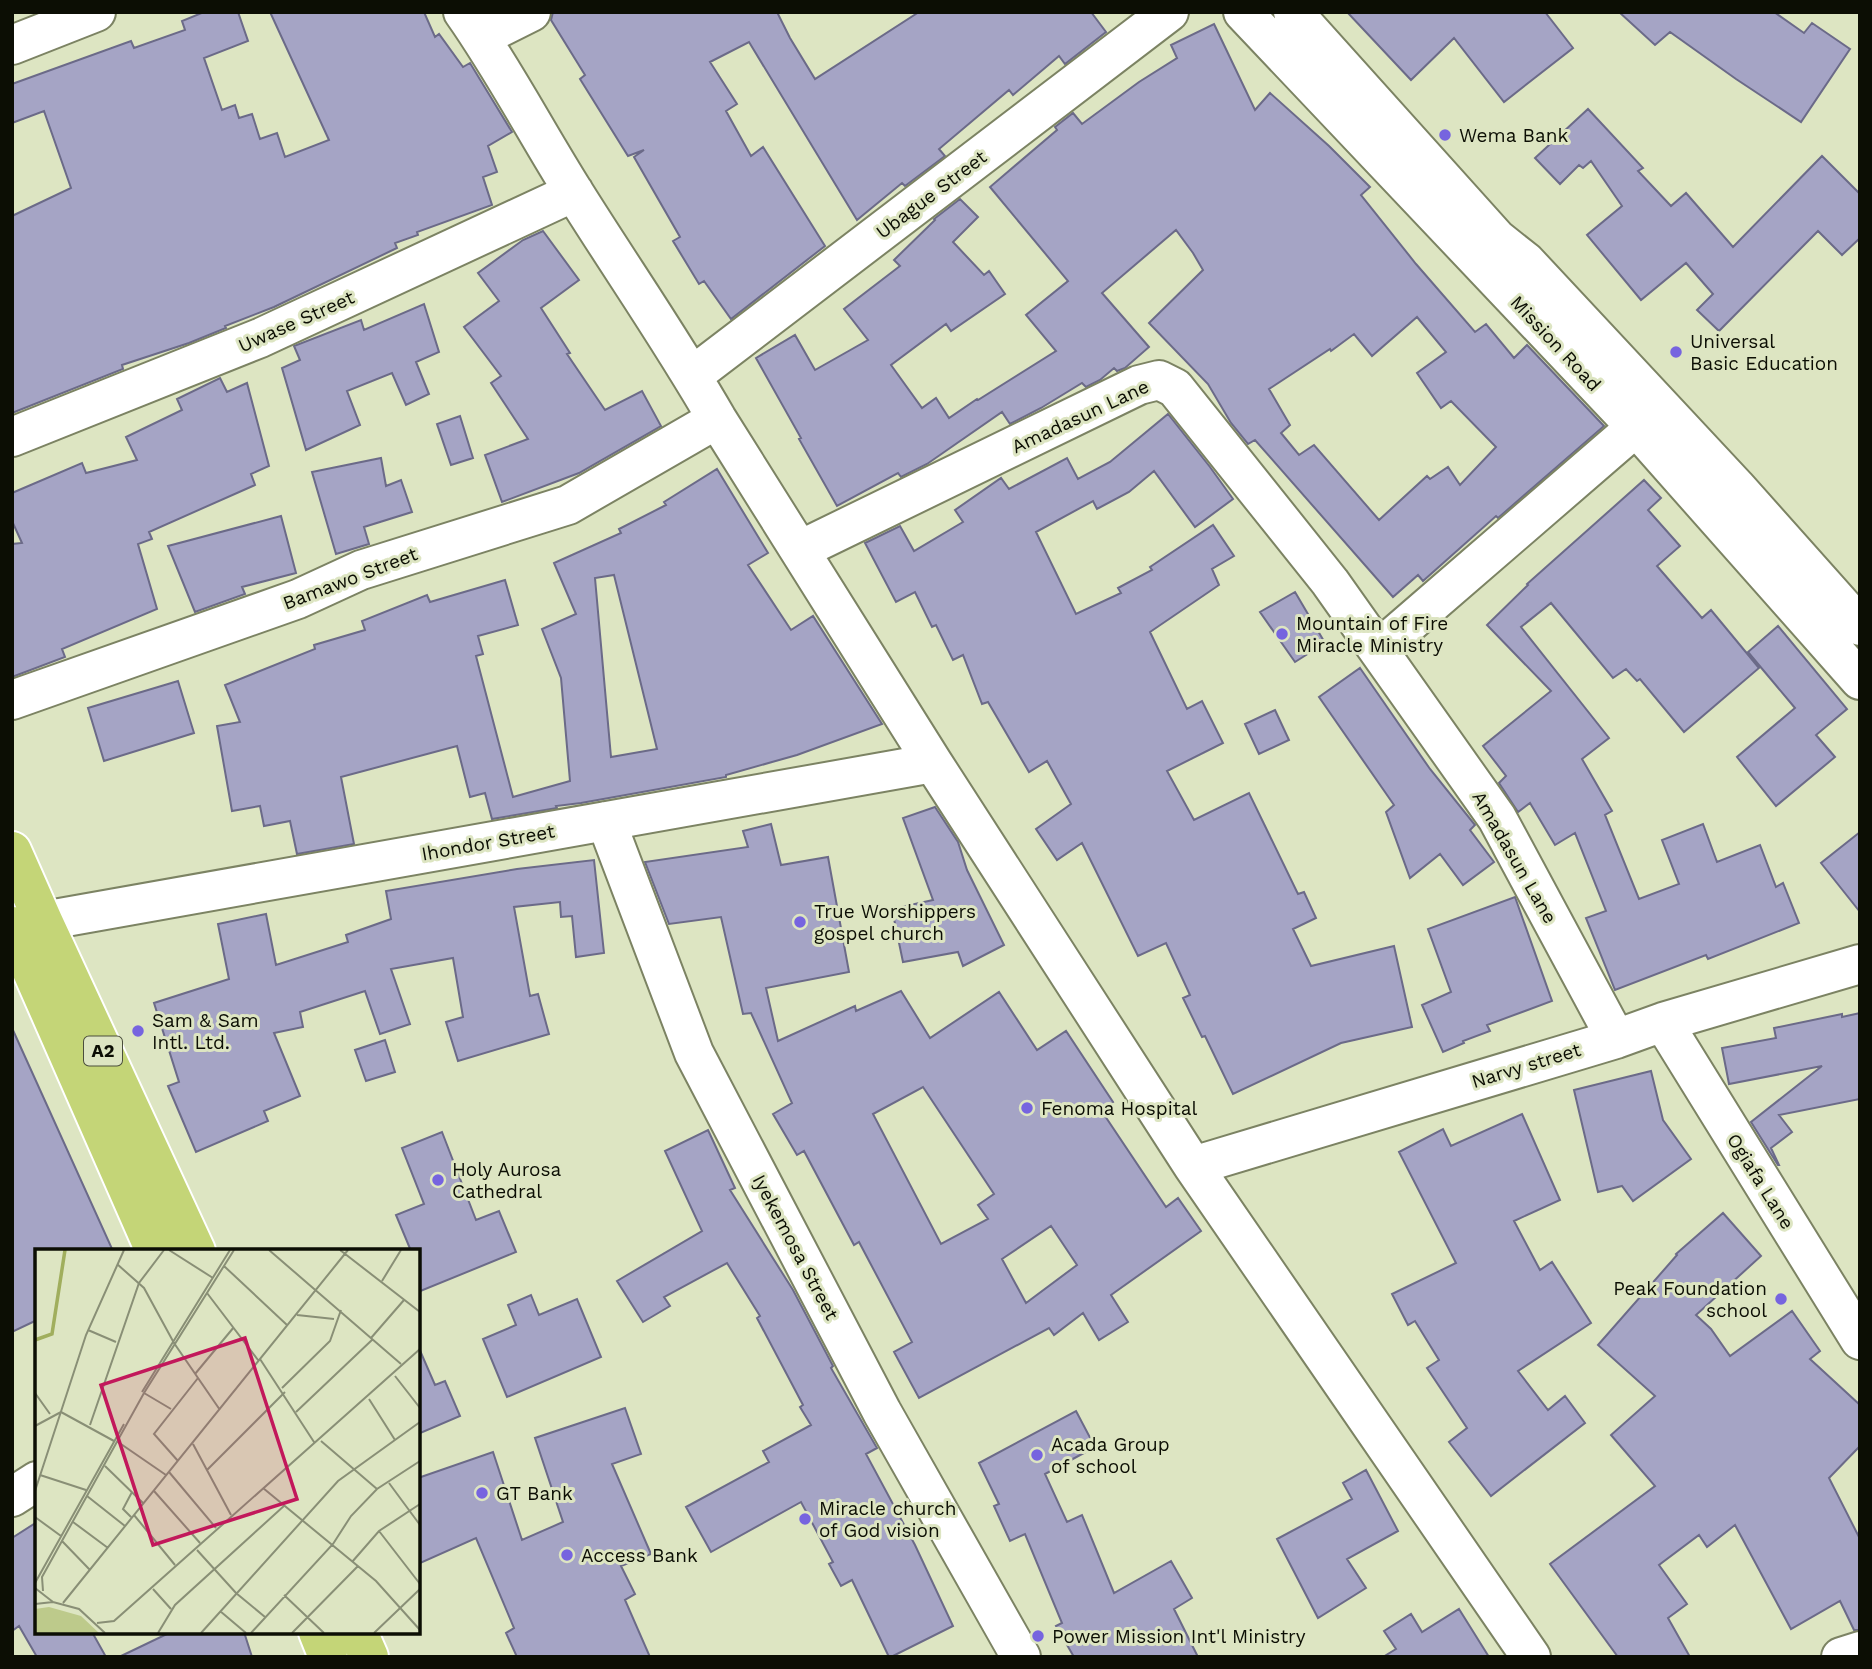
<svg xmlns="http://www.w3.org/2000/svg" width="1872" height="1669" font-family="'Work Sans',sans-serif">
	<style>
		.building { fill: #a5a4c5; stroke: #6b6a88; stroke-width: 2; fill-rule: evenodd }
		.lines { fill: none; stroke-linecap: round; stroke-linejoin: round }
		.minor-casing { stroke: #7c8363; stroke-width: 42 }
		.highway-casing { stroke: #fff; stroke-width: 42 }
		.minor { stroke: #fff; stroke-width: 38 }
		.highway { stroke: #c4d577; stroke-width: 38 }
		.poi-dot { fill: #7664df; stroke: #dde5c2; stroke-width: 2.5 }
		.labels { text-anchor: middle; stroke-width: 6; stroke-linejoin: round; paint-order: stroke }
		.shield { fill: #dde5c2; stroke: #4b4e3d; stroke-width: 2 }
		.shield-label { font-size: 18px; font-weight: bold; fill: #0c0e04 }
		.poi-label { font-size: 19px; fill: #0c0e04; stroke: #dde5c2; text-anchor: start }
		.street-label { font-size: 19px; fill: #0c0e04; stroke: #dde5c2 }
		.inset-river { fill: none; stroke: #a0ae5d; stroke-width: 3.5 }
		.inset-road { fill: none; stroke: #898f76; stroke-width: 2 }
		.view { fill: #c2185b; fill-opacity: 0.15; stroke: #c2185b; stroke-width: 3.5 }
		.inset-edge { fill: none; stroke: #0c0e04; stroke-width: 3.5 }
	</style>
	<rect width="100%" height="100%" fill="#dde5c2"/>
	<path class="building" d="M204 12H238L248 41 204 58 222 110 235 105 239 118 252 114 260 139 277 133 285 157 329 140 270 12H424L435 37 439 34 463 67 470 63 512 132 488 146 497 172 483 177 492 205 417 232 418 235 395 243 397 248 274 307 225 326 226 328 189 343 122 365 123 369 12 413V216L71 188 44 111 12 123V84L131 41 134 48 185 30 182 21Z
		M553 12H777L790 38 815 79 919 12H1091L1106 32 1065 64 1059 56 1013 95 1009 90 939 149 945 156 905 186 902 183 857 220 749 42 710 62 737 104 726 111 751 156 763 147 825 246 731 319 704 281 699 284 673 241 680 237 634 157 644 150 628 156 580 79 585 75 551 20Z
		M1347 12H1545L1573 48 1504 102 1454 38 1411 80Z
		M1619 12H1774L1804 33 1812 23 1850 49 1801 122 1736 79 1670 32 1655 45Z
		M1214 24 1255 110 1270 93 1329 146 1370 187 1361 195 1416 264 1475 332 1486 324 1514 358 1527 345 1604 426 1498 518 1496 516 1423 581 1418 575 1393 597 1255 440 1248 444 1231 423 1208 384 1149 323 1203 270 1193 253 1176 230 1102 293 1149 347 1125 368 1117 371 1114 368 1100 380 1086 387 1082 383 1041 408 1010 424 1002 412 927 464 901 477 898 473 837 506 799 439 801 438 756 358 795 335 815 370 868 340 844 309 900 266 894 260 935 220 934 219 960 199 978 217 953 242 984 275 989 271 1005 294 951 331 946 324 891 365 922 408 936 398 949 418 977 399 978 400 1056 351 1026 315 1068 281 990 187 1057 130 1055 127 1073 113 1082 124 1139 82 1177 58 1171 45ZM1417 317 1446 352 1417 373 1441 408 1451 401 1496 447 1460 485 1448 467 1430 479 1427 476 1379 520 1314 445 1299 455 1281 433 1290 425 1269 389 1330 349 1331 351 1354 334 1372 356Z
		M1588 109 1643 168 1638 171 1671 206 1686 193 1733 247 1822 156 1860 194V238L1842 255 1818 231 1719 331 1697 310 1713 294 1686 263 1641 300 1587 235 1622 206 1591 161 1583 168 1579 165 1560 184 1535 158Z
		M543 231 579 280 541 308 570 353 567 354 605 410 642 391 661 426 579 473 502 502 485 455 528 439 491 383 501 376 464 327 499 301 478 273 523 240Z
		M424 304 439 352 416 362 429 394 406 405 392 373 347 391 360 425 306 450 282 368 300 360 294 346 361 320 364 330Z
		M220 378 227 392 247 383 269 466 251 474 255 485 149 532 152 539 138 544 157 609 62 649 65 657 12 677V544L22 543 12 521V493L82 463 86 473 137 460 126 437 182 410 177 399Z
		M1168 414 1210 467 1233 499 1195 527 1154 471 1129 492 1097 509 1093 501 1036 532 1076 614 1121 593 1118 588 1152 570 1150 567 1213 525 1234 556 1212 569 1219 585 1150 632 1187 709 1202 701 1223 743 1167 771 1194 820 1249 793 1298 894 1304 892 1316 918 1293 929 1311 966 1394 946 1412 1027 1341 1043 1233 1094 1205 1036 1202 1037 1183 998 1190 995 1166 943 1138 956 1082 843 1057 860 1036 829 1071 804 1047 761 1029 772 988 702 982 704 963 655 953 660 936 625 932 627 915 592 896 602 865 543 900 526 914 551 963 522 955 510 1001 478 1009 489 1067 458 1078 479 1110 462Z
		M460 416 473 458 451 465 437 424Z
		M381 458 386 486 401 480 412 512 364 527 369 544 336 554 312 472Z
		M717 469 768 553 748 565 791 630 813 616 882 724 797 755 726 775V777L581 803 556 806 557 808 492 819 485 793 470 797 457 746 341 777 354 844 297 854 290 821 264 826 260 806 232 811 217 726 240 722 225 685 315 649 314 645 365 630 362 621 427 595 430 602 505 580 518 625 478 636 483 654 476 656 513 797 570 781 561 678 542 629 576 614 554 563 621 533 619 529 666 505 664 502ZM614 575 657 749 611 757 595 578Z
		M1644 480 1661 498 1648 510 1680 546 1657 566 1702 618 1711 610 1759 668 1684 732 1640 679 1637 681 1626 669 1613 678 1551 603 1521 627 1609 738 1582 759 1612 811 1605 815 1639 899 1679 884 1662 840 1703 824 1717 862 1760 845 1776 887 1783 883 1799 923 1708 959 1706 955 1615 990 1586 918 1606 911 1575 833 1555 845 1530 803 1518 812 1499 783 1506 776 1483 746 1551 691 1487 625 1528 585 1527 584Z
		M281 516 296 573 242 587 245 594 195 612 168 546Z
		M1295 592 1325 643 1295 662 1260 612Z
		M1778 626 1847 709 1816 735 1835 757 1776 806 1737 757 1795 708 1748 652Z
		M1360 668 1430 769 1475 825 1470 830 1494 862 1463 885 1440 854 1410 878 1386 812 1394 805 1319 697Z
		M178 681 194 733 104 761 88 708Z
		M1275 710 1289 740 1259 754 1245 724Z
		M935 807 958 842 967 870 1004 945 963 966 958 952 903 962 892 909 933 900 903 818Z
		M771 824 781 865 828 857 849 972 766 988 778 1041 855 1006 856 1011 901 991 930 1038 999 992 1037 1050 1066 1031 1113 1102 1101 1110 1166 1207 1178 1198 1201 1231 1111 1295 1128 1322 1099 1340 1083 1313 1054 1335 1049 1328 919 1398 894 1352 912 1342 859 1242 854 1245 804 1151 797 1155 773 1114 792 1103 751 1013 743 1014 721 917 669 924 645 862 748 847 743 831ZM923 1087 994 1194 978 1205 988 1219 941 1244 873 1114ZM1051 1226 1077 1265 1026 1303 1002 1259Z
		M1860 832V912L1821 863Z
		M594 860 604 953 576 957 572 916 561 917 560 902 514 907 530 996 538 994 549 1034 458 1061 446 1022 463 1017 453 958 391 969 410 1024 380 1034 365 991 300 1012 303 1027 274 1033 300 1096 264 1111 268 1121 196 1152 168 1086 179 1082 154 1003 229 979 218 924 266 914 276 965 348 942 346 935 391 919 386 891 517 869Z
		M1515 897 1552 1001 1487 1025 1490 1031 1463 1041 1464 1043 1443 1052 1422 1005 1451 992 1428 929Z
		M1860 1013V1099L1779 1115 1792 1132 1771 1148 1779 1165H1778L1751 1122 1822 1066 1729 1084 1722 1048 1776 1038 1774 1028 1842 1014V1017Z
		M12 1028 113 1251H37V1320L12 1332Z
		M385 1040 395 1072 366 1081 355 1050Z
		M1651 1071 1663 1120 1691 1159 1633 1201 1622 1186 1598 1192 1574 1090Z
		M1522 1114 1560 1200 1514 1221 1540 1270 1552 1262 1591 1323 1518 1371 1548 1410 1565 1396 1585 1423 1491 1496 1449 1442 1467 1428 1427 1368 1439 1360 1415 1321 1408 1325 1392 1294 1456 1263 1399 1152 1443 1129 1451 1146Z
		M708 1130 735 1188 730 1190 793 1290 833 1366 831 1368 877 1448 866 1454 915 1545 953 1626 891 1657H889L852 1580 841 1586 829 1564 833 1562 801 1502 711 1552 686 1507 769 1462 763 1451 811 1425 800 1407 803 1405 757 1318 760 1316 727 1263 664 1297 670 1306 643 1322 617 1281 702 1231 665 1151Z
		M442 1132 476 1220 499 1211 516 1252 418 1292V1251H411L396 1215 424 1204 402 1148Z
		M1723 1213 1761 1256 1696 1315 1711 1329 1730 1356 1792 1311 1820 1351 1810 1359 1860 1405V1446L1829 1478 1860 1539V1630H1854L1840 1601 1791 1629 1735 1525 1707 1547 1699 1535 1659 1565 1687 1604 1668 1618 1690 1657H1618L1550 1564 1655 1486 1611 1435 1655 1396 1598 1345 1677 1255 1676 1254Z
		M531 1295 539 1315 577 1299 601 1357 507 1397 483 1339 516 1325 508 1305Z
		M418 1346 435 1385 445 1381 460 1416 418 1434Z
		M625 1408 641 1454 612 1464 651 1554 621 1566 635 1594 625 1600 650 1657H517L506 1633 514 1628 476 1538 418 1564V1478L493 1452 522 1540 563 1522 535 1438Z
		M1076 1411 1095 1447 1045 1474 1067 1522 1082 1515 1114 1593 1171 1561 1192 1598 1174 1609 1198 1657H1074L1056 1626 1062 1623 1025 1534 1010 1541 994 1506 999 1504 979 1463Z
		M1366 1470 1398 1531 1347 1559 1366 1588 1318 1618 1277 1539 1352 1499 1343 1483Z
		M37 1522V1632H92L106 1657H37L19 1626 12 1631V1538Z
		M1459 1609 1489 1657H1383L1396 1649 1384 1631 1411 1614 1422 1632Z
		M171 1632H244L252 1657H119Z"/>
	<g class="lines">
		<defs>
			<path id="minor" d="M463 12C504 70 537 134 575 194 622 269 673 342 717 419L933 763 1193 1166 1531 1657
				M1243 12 1636 427 1860 680
				M1293 12 1497 239 1526 262 1736 487 1860 626
				M481 37 531 12
				M12 45 96 12
				M692 376 1169 12
				M12 437 260 338 574 192
				M800 550 1139 385 1159 380 1175 388 1330 582 1497 818 1616 1039
				M1378 650 1636 427
				M12 700 298 599 361 570 568 505 717 419
				M606 821 694 1053 882 1412 1021 1657
				M43 921 933 763
				M1663 1022 1860 1340
				M1193 1166 1616 1039 1663 1022 1860 964
				M12 1497 37 1481
				M1841 1657 1860 1651"/>
			<path id="highway" d="M12 851 43 921 196 1251
				M12 926 155 1251
				M318 1632 328 1657
				M358 1632 369 1657"/>
		</defs>
		<use href="#minor" class="minor-casing"/>
		<use href="#highway" class="highway-casing"/>
		<use href="#minor" class="minor"/>
		<use href="#highway" class="highway"/>
	</g>
	<g class="poi-dot">
		<circle cx="1445" cy="135" r="7"/>
		<circle cx="1676" cy="352" r="7"/>
		<circle cx="1282" cy="634" r="7"/>
		<circle cx="800" cy="922" r="7"/>
		<circle cx="138" cy="1031" r="7"/>
		<circle cx="1027" cy="1108" r="7"/>
		<circle cx="438" cy="1180" r="7"/>
		<circle cx="1781" cy="1299" r="7"/>
		<circle cx="1037" cy="1455" r="7"/>
		<circle cx="482" cy="1493" r="7"/>
		<circle cx="805" cy="1519" r="7"/>
		<circle cx="567" cy="1555" r="7"/>
		<circle cx="1038" cy="1636" r="7"/>
	</g>
	<g class="labels">
		<rect class="shield" x="84" y="1036.5" width="38" height="29" rx="5"/>
		<g class="shield-label">
			<text x="103" y="1057">A2</text>
		</g>
		<g class="poi-label">
			<text x="1459" y="142">Wema Bank</text>
			<text x="1690" y="348">Universal<tspan x="1690" dy="22">Basic Education</tspan></text>
			<text x="1296" y="630">Mountain of Fire<tspan x="1296" dy="22">Miracle Ministry</tspan></text>
			<text x="814" y="918">True Worshippers<tspan x="814" dy="22">gospel church</tspan></text>
			<text x="152" y="1027">Sam &amp; Sam<tspan x="152" dy="22">Intl. Ltd.</tspan></text>
			<text x="1041" y="1115">Fenoma Hospital</text>
			<text x="452" y="1176">Holy Aurosa<tspan x="452" dy="22">Cathedral</tspan></text>
			<text x="1767" y="1295" text-anchor="end">Peak Foundation<tspan x="1767" dy="22">school</tspan></text>
			<text x="1051" y="1451">Acada Group<tspan x="1051" dy="22">of school</tspan></text>
			<text x="496" y="1500">GT Bank</text>
			<text x="819" y="1515">Miracle church<tspan x="819" dy="22">of God vision</tspan></text>
			<text x="581" y="1562">Access Bank</text>
			<text x="1052" y="1643">Power Mission Int'l Ministry</text>
		</g>
		<g class="street-label">
			<text transform="translate(931 194) rotate(-37)" y="7">Ubague Street</text>
			<text transform="translate(296 321) rotate(-24)" y="7">Uwase Street</text>
			<text transform="translate(1556 343) rotate(47)" y="7">Mission Road</text>
			<text transform="translate(1080 416) rotate(-25)" y="7">Amadasun Lane</text>
			<text transform="translate(350 578) rotate(-21)" y="7">Bamawo Street</text>
			<text transform="translate(488 842) rotate(-10)" y="7">Ihondor Street</text>
			<text transform="translate(1515 857) rotate(60)" y="7">Amadasun Lane</text>
			<text transform="translate(1526 1065) rotate(-17)" y="7">Narvy street</text>
			<text transform="translate(1761 1181) rotate(58)" y="7">Ogiafa Lane</text>
			<text transform="translate(796 1247) rotate(62)" y="7">Iyekemosa Street</text>
		</g>
	</g>
	<g transform="translate(35 1249)">
		<rect width="385" height="385" fill="#dde5c2"/>
		<path d="M14 358 46 367 64 384H0V360Z" fill="#bdca8b"/>
		<path class="inset-river" d="M0 91 17 85 30 1"/>
		<path class="inset-road" d="M134 1 178 29M234 1 366 115M305 1 385 63M82 15 109 39 139 94 185 161M189 17 252 76M347 32 366 1M172 44 223 111M262 66 299 70M53 81 81 93M336 89 369 51M225 110 279 193M160 125 199 78M360 127 385 159M247 139 295 92 306 61M107 143 195 1M0 144 15 165M109 144 136 160M334 150 360 191M261 163 338 90M55 176 104 34 129 1M0 177 26 163 79 192M286 192 342 240M83 193 131 226M158 195 196 266M143 212 119 185 163 129M70 217 108 254M172 221 250 143M134 223 181 279M5 226 51 241M354 234 385 276M228 239 341 332 385 381M0 242 51 86 89 1M119 242 165 294M52 247 90 277M99 266 140 316M0 268 26 287M96 268 88 260 97 243M38 273 73 299M344 282 385 335M27 292 55 321M162 301 201 344 230 368M317 313 344 282 385 255M0 334 89 175M0 339 18 353M118 340 136 360M8 342 7 328 109 144 199 1M249 346 289 384M28 354 313 1M0 355 18 353 44 360 70 384M185 362 211 384M62 374 79 372 385 100M123 384 140 356 250 256M166 384 303 232 385 173M216 384 298 295 316 267 342 240 385 212M257 384 323 317M339 384 385 340"/>
		<path class="view" d="M210 89 262 250 118 296 66 136Z"/>
		<rect width="385" height="385" class="inset-edge"/>
	</g>
	<rect width="1872" height="1669" fill="none" stroke="#0c0e04" stroke-width="28"/>
</svg>
